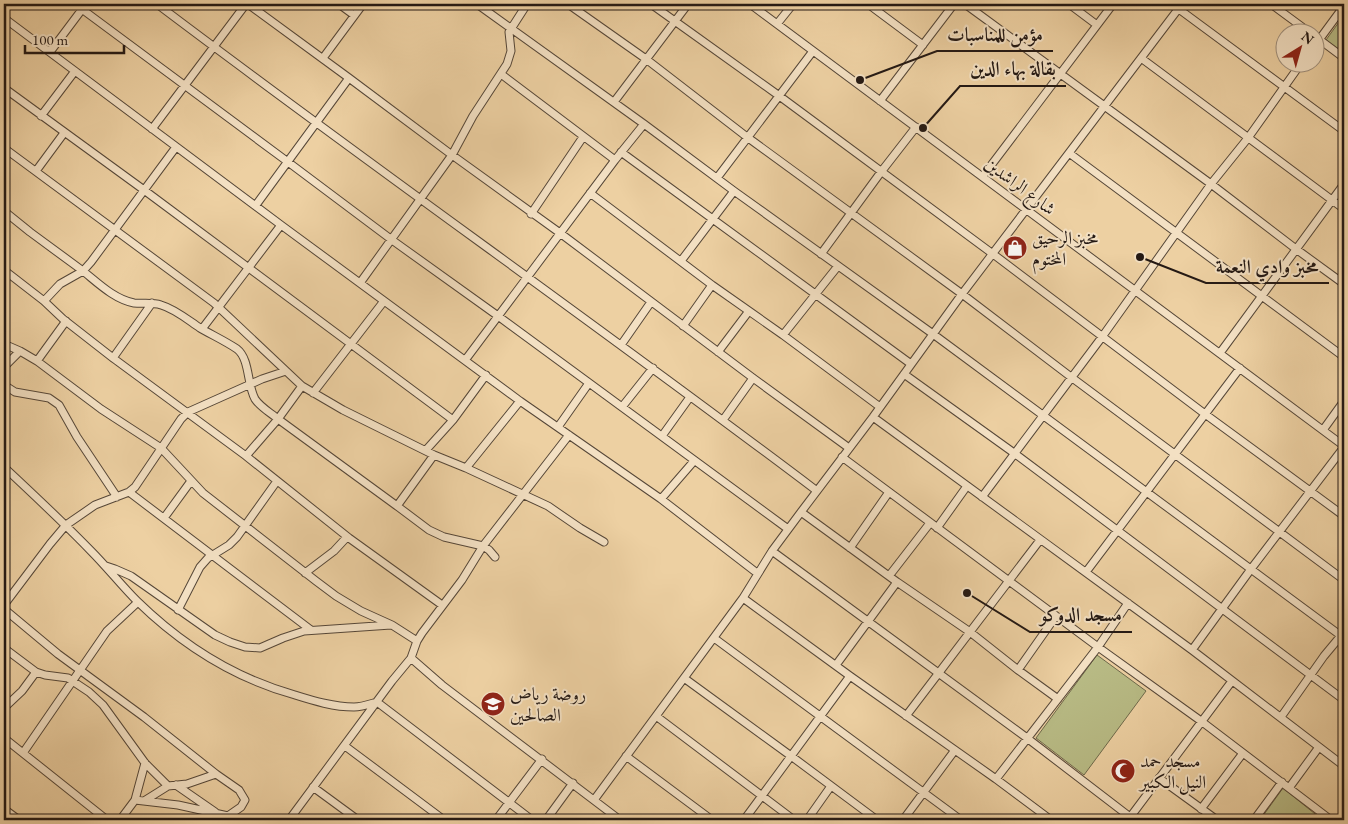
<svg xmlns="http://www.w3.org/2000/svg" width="1348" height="824" font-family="'EB Garamond',Amiri,serif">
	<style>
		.green { fill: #b8bb85; stroke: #6e6a4c }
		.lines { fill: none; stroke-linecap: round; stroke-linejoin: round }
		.minor-casing { stroke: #564738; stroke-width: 9 }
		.minor { stroke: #f3e0c3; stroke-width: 7 }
		.labels { text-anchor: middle; stroke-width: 4; stroke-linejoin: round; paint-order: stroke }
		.street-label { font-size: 18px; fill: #241914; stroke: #f3e0c3 }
		.poi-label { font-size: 18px; fill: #241914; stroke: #f3e0c3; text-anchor: start }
		.leader { fill: none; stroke: #241914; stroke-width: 2 }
		.callout-dot { fill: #241914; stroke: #f3e0c3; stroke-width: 2 }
		.callout-label { font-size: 19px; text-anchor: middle; font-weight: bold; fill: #241914; stroke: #f3e0c3; stroke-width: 4; stroke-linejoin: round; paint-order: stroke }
	</style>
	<rect width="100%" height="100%" fill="#edd0a2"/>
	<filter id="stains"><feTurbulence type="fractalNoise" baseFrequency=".004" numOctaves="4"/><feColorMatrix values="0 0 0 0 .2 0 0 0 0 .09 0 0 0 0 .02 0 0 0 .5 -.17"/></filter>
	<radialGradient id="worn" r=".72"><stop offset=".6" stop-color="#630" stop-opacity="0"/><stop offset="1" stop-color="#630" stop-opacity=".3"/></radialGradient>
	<path class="green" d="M1344 15V53L1326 40Z
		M1097 655 1146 691 1084 775 1036 738Z
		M1283 788 1320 818 1319 820H1260Z"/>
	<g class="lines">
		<defs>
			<path id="minor" d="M75 4 288 162 392 240 498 316 788 529
				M157 4C375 169 599 326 817 491
				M248 4 349 78 452 155 560 233 753 378 849 448
				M339 4 354 15
				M477 4 644 124 734 191 933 334 1344 638
				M568 4 646 59 747 137 962 294 1071 377 1344 580
				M651 4 778 95 993 254 1205 414 1344 516
				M750 4 1344 446
				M868 4 923 45
				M965 4 1211 184 1296 249 1344 284
				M1069 4 1097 25
				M1172 4 1344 131
				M1271 4 1309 32
				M4 18 281 225 520 401 661 499 757 573
				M777 24 793 4
				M1316 37 1344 58
				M1316 44 1344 6
				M50 52 86 4
				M323 58 363 4
				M1141 58 1344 209
				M501 74 615 160
				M4 88 144 190 453 420
				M880 101 954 4
				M614 102 688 4
				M41 116 75 71
				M152 129 246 4
				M4 148 214 303 302 386 343 410 434 455 466 468 548 506 580 528 604 542
				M621 152 911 364
				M1069 153 1344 357
				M36 171 64 133
				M983 176 1113 4
				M717 178 813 51
				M590 193 712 285 783 335 880 407
				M256 205 349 78
				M4 211 30 232 83 271 91 262 176 147
				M531 214 583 137
				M821 254 881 172 916 127
				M681 261 734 191
				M4 270 44 301 60 284 83 271C98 283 114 299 134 303 143 304 152 302 161 305 175 309 188 320 200 328 212 335 225 341 237 349 250 359 247 385 255 399 260 407 271 413 278 419L397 506
				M360 283 452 155 473 116 507 64 511 51 509 32 527 4
				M44 301 63 319 113 358 246 456
				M683 326 712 285
				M202 329 281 225
				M783 335 838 266
				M4 344 20 351
				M621 345 651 302
				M718 352 749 311
				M1220 353 1344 184
				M113 358 152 303
				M466 359 615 160 644 124
				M37 361 66 321
				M4 367 20 351 37 361 101 409 161 448 203 493 316 581 336 596 361 611 392 625 417 641
				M904 374 1014 453 1344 700
				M4 385 15 392 49 398 59 405 77 437 117 497
				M302 386 278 419 246 456 349 538 442 605
				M313 393 384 301
				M622 407 653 368
				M873 417 1192 650 1344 766
				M723 420 753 378
				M558 427 589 383
				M1323 430 1344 401
				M662 436 690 397
				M426 450 453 420 486 375
				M434 455 397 506 429 530 444 537 483 546 489 550 495 557
				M842 457 1098 647 1201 721 1331 820
				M4 467C33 494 63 522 91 551 107 567 121 585 137 601 183 646 234 678 295 695 314 701 334 707 354 707 362 707 370 704 377 702
				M466 468 520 401
				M129 492 311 630
				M982 497 1102 337 1211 184 1248 138 1302 62
				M661 499 694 461
				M801 512 897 582 970 632 1018 670 1058 699
				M164 518 191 481
				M937 528 967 486
				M850 548 889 492
				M772 551 1027 738 1134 820
				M106 566 115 569 131 576 215 635 230 642 245 647 260 648 283 638 304 631 391 625
				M1086 572 1240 368
				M305 573 334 551 347 537
				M889 576 930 523
				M743 598 850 676 996 779 1051 820
				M4 605 50 544 66 525 95 505 129 492 135 487 181 419 188 412 262 379 286 371
				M4 609 58 654 144 717 216 774 239 790 245 800 241 807 228 816 178 805 135 800
				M178 610 200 567 208 558 229 545 237 537 277 481
				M714 638 961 820
				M4 648 36 672 45 675 68 678 89 692 103 705 145 763 168 786
				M1192 650 1251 569 1344 447
				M411 658 442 685 620 820
				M836 665 897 582
				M1018 670 1056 616
				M684 678 791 756 877 820
				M377 702 532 820
				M4 708 22 691 36 672
				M656 716 794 820
				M906 716 1040 540
				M1281 717 1324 656 1344 632
				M4 738 107 820
				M345 746 444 820
				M23 753 107 631 138 602
				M626 756 712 820
				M1159 778 1217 820
				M996 779 1098 647 1128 603
				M176 785 215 812
				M313 787 358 820
				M1289 788 1319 747
				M594 800 743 598 772 551 801 512 873 417 962 294 1182 4
				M144 801 168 786 187 784 216 774
				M4 809 19 820
				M1201 809 1243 753
				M120 820 135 800 145 763
				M289 820 392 681 411 658 417 641 422 633 462 580 483 546 569 435
				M496 820 542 759
				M546 820 573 783
				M744 820 850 676
				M807 820 831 786
				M903 820 955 750
				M1128 820 1232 681
				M1254 820 1282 782"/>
		</defs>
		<use href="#minor" class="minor-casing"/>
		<use href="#minor" class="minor"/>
	</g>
	<defs>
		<symbol id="shop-disc" viewBox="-11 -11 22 22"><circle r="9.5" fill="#8f2418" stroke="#f3e0c3"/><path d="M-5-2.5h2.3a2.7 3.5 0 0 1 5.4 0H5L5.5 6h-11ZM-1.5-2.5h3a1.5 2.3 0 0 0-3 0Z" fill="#fff"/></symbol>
		<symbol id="school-disc" viewBox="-11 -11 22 22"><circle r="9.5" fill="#8f2418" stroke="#f3e0c3"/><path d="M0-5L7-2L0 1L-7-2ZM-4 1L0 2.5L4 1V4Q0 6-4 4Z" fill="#fff"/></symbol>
		<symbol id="mosque-disc" viewBox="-11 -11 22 22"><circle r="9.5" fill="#8f2418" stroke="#f3e0c3"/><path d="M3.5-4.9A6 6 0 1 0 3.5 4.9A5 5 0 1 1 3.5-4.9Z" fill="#fff"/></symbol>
	</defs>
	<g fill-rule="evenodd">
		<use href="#shop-disc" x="1001" y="234" width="28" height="28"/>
		<use href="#school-disc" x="479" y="690" width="28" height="28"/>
		<use href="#mosque-disc" x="1109" y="757" width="28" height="28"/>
	</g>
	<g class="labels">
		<g class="street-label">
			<text transform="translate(1020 186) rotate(37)" y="6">شارع الراشدين</text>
		</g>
		<g class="poi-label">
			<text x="1032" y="244">مخبز الرحيق<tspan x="1032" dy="21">المختوم</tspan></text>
			<text x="510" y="700">روضة رياض<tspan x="510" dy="21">الصالحين</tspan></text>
			<text x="1140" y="767">مسجد حمد<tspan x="1140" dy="21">النيل الكبير</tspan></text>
		</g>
	</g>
	<path class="leader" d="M860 80L937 51H1053M923 128L960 86H1066M1140 257L1206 283H1329M967 593L1030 632H1132"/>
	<g class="callout-dot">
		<circle cx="860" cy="80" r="5"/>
		<circle cx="923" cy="128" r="5"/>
		<circle cx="1140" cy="257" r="5"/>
		<circle cx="967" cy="593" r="5"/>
	</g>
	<g class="callout-label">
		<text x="995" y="41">مؤمن للمناسبات</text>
		<text x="1013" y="75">بقالة بهاء الدين</text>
		<text x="1267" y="273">مخبز وادي النعمة</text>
		<text x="1081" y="621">مسجد الدوكو</text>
	</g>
	<rect width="1348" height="824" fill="none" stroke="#edd0a2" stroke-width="20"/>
	<rect x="5" y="5" width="1338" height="814" fill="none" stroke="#241914" stroke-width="2.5"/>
	<rect x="10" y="10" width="1328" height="804" fill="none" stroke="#241914"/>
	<g transform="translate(1300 48) rotate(37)"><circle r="24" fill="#f3e0c3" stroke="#a0907d"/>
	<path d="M0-4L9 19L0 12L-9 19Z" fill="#8f2418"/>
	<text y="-8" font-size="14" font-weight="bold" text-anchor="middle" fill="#241914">N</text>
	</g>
	<path d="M25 45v8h99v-8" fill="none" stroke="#241914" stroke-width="2.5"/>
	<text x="32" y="45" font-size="15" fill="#241914" stroke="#f3e0c3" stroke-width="4" paint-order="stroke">100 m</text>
	<rect width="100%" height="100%" filter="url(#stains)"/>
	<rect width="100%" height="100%" fill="url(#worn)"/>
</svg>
